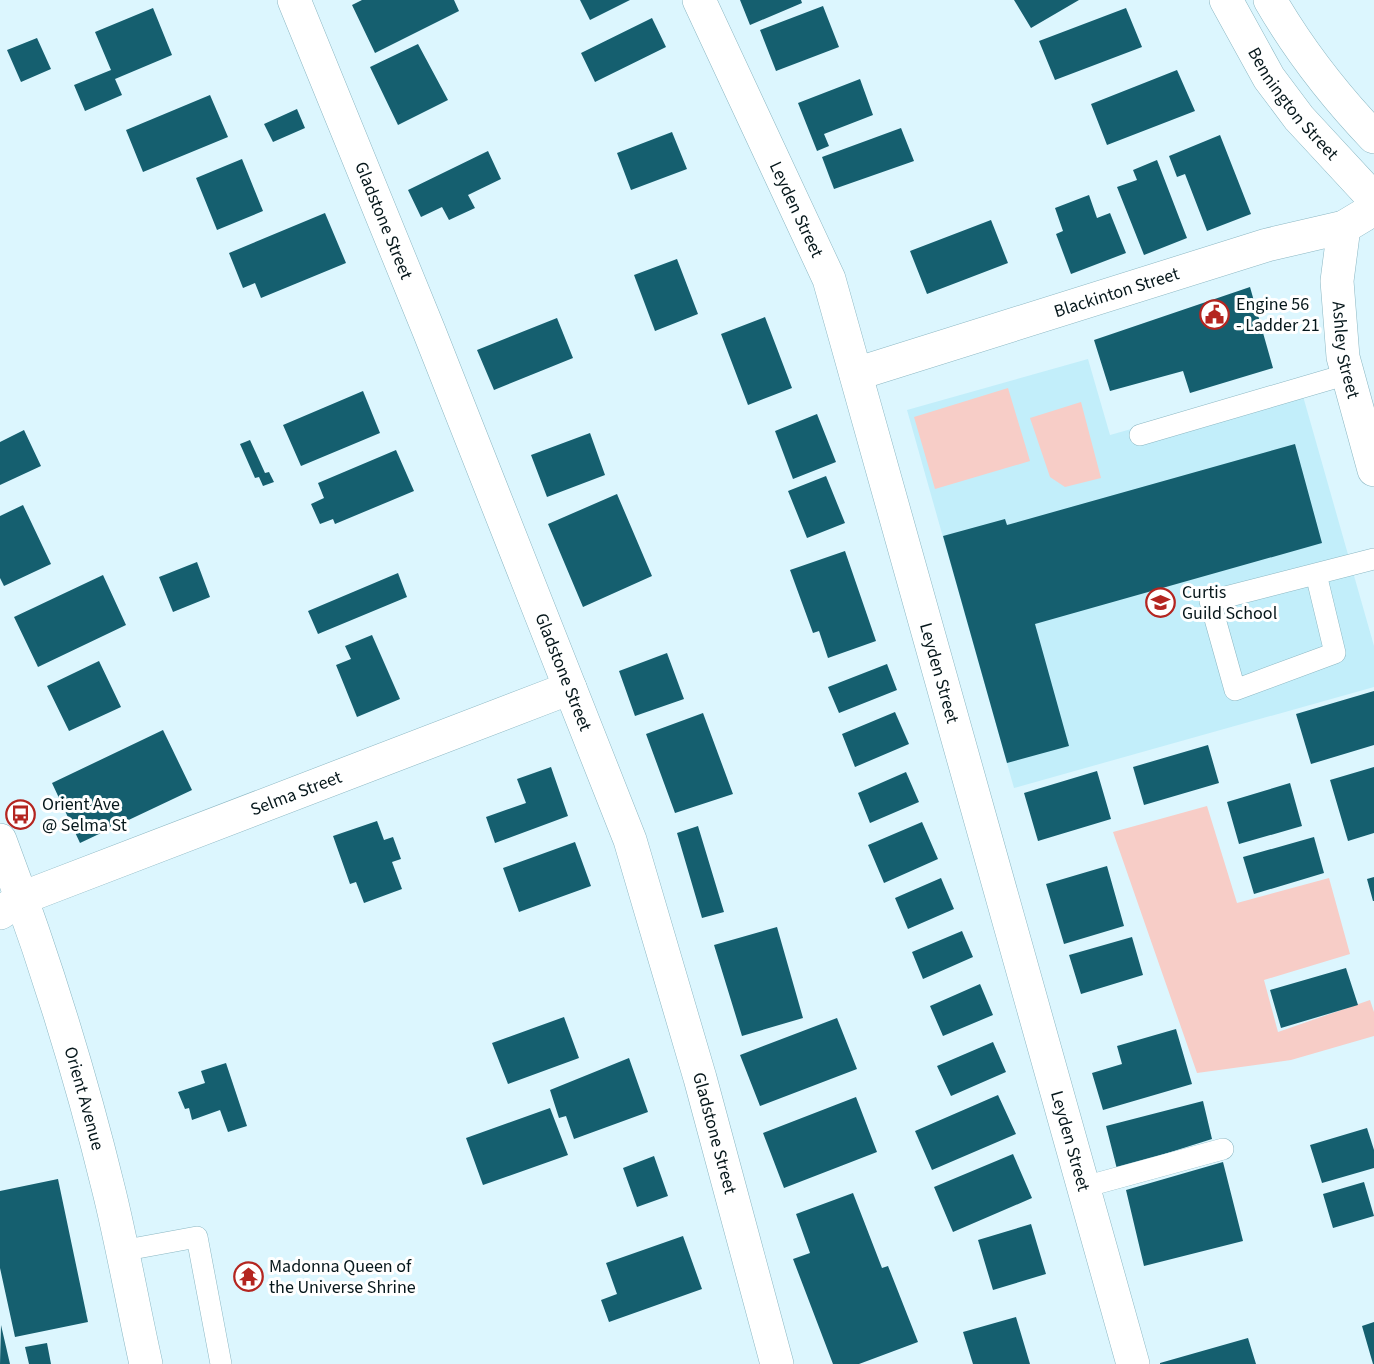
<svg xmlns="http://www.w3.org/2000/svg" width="1374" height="1364" font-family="'Source Sans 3',sans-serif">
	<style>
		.built { fill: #c2eefa }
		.green { fill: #f7cdc7 }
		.building { fill: #155f6f }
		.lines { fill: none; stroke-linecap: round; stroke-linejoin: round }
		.service-casing { stroke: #8bb7c3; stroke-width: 22 }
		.minor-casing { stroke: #8bb7c3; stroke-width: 34 }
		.secondary-casing { stroke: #8bb7c3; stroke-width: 34 }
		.service { stroke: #fff; stroke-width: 21 }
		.minor { stroke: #fff; stroke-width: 33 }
		.secondary { stroke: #fff; stroke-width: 33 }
		.labels { text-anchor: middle; stroke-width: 6; stroke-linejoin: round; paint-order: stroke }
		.street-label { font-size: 18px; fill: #06171b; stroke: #fff }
		.poi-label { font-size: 18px; fill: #06171b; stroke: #fff; text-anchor: start }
	</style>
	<rect width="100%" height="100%" fill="#dcf6fe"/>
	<path class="built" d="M1088 359 1110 435 1299 382 1374 646V687L1014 788 907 410Z"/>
	<path class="green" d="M1008 388 1030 461 935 489 914 417Z
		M1081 402 1101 478 1065 487 1050 477 1030 418Z
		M1207 806 1237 903 1329 878 1350 954 1264 980 1278 1032 1370 1000 1374 1012V1036L1291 1060 1197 1073 1113 832Z"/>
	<path class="building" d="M362 0H454L459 11 375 53 352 5Z
		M580 0H630L590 20Z
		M740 0H801L802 3 750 25Z
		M1014 0H1079L1031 28Z
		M823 6 839 47 776 71 760 30Z
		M153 8 172 55 115 79 122 95 85 111 74 85 111 70 95 32Z
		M1126 8 1142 47 1055 80 1039 41Z
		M652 18 666 47 595 82 581 53Z
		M37 38 51 69 21 82 7 50Z
		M418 44 448 100 398 125 370 67Z
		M1177 70 1195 111 1107 145 1091 104Z
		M860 79 873 115 824 134 829 146 817 151 798 103Z
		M210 95 228 137 143 172 126 130Z
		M297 109 305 128 273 142 264 124Z
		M901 128 914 161 834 189 822 157Z
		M672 132 687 169 631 190 617 153Z
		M1220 135 1251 214 1207 231 1185 174 1177 177 1169 156Z
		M488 151 501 179 468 195 475 208 449 220 442 207 421 217 408 190Z
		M242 159 263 211 217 230 196 178Z
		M1157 160 1187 238 1144 255 1117 187 1137 180 1133 170Z
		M1089 195 1097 218 1110 213 1126 253 1071 274 1056 234 1063 231 1055 208Z
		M325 213 346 263 261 298 255 283 243 288 229 253Z
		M991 220 1008 263 927 294 910 251Z
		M677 259 698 314 655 331 634 275Z
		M1250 287 1273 368 1190 393 1183 371 1110 391 1094 340Z
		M765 317 792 388 748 405 721 334Z
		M557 318 573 358 494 390 477 350Z
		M363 391 380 433 301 466 283 425Z
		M817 414 836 462 793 479 775 431Z
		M24 430 41 466 0 485V442Z
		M590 433 605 475 547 497 531 455Z
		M250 440 265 473 269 472 274 482 263 486 259 477 255 478 240 444Z
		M1295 444 1322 543 1035 624 1069 746 1007 763 943 536 1005 519 1007 525Z
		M396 450 414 491 335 524 333 519 320 524 311 504 324 498 318 483Z
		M826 476 845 523 807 538 788 491Z
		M617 494 652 576 583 607 548 524Z
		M23 505 51 564 4 586 0 578V516Z
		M845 551 876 641 828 658 819 631 813 633 790 570Z
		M197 562 210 597 173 612 159 577Z
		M398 573 407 597 318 634 308 611Z
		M103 575 126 625 38 667 14 617Z
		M372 635 400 699 357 717 336 665 351 659 345 646Z
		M667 653 684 699 635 716 619 671Z
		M99 661 121 707 69 731 47 686Z
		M887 664 897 690 839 713 828 687Z
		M1374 691V745L1311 764 1296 714Z
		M895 712 909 744 855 767 842 734Z
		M703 713 733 794 675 813 646 734Z
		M163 730 192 790 80 843 52 783Z
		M1208 745 1219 783 1144 805 1133 767Z
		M551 767 568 816 495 843 486 817 526 803 517 779Z
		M1374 767V833L1348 841 1330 780Z
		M1097 771 1111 819 1038 841 1024 793Z
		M906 772 919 802 870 823 858 793Z
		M1290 783 1302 826 1239 844 1227 802Z
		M377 821 384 840 393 837 401 859 392 862 402 889 364 903 356 882 350 884 333 836Z
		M922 822 938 859 884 883 868 845Z
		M698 826 724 912 702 918 677 833Z
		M1314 837 1324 873 1254 894 1243 857Z
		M575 842 591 886 519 912 503 868Z
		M1107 866 1124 926 1064 944 1046 884Z
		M1374 877V901H1373L1367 879Z
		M941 878 954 909 908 929 895 898Z
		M777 927 803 1018 742 1036 714 945Z
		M962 931 973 957 923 979 912 952Z
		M1132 937 1143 975 1081 994 1069 955Z
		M1346 968 1358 1005 1281 1028 1270 990Z
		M980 984 993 1015 943 1036 930 1006Z
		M564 1017 579 1058 508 1084 492 1043Z
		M837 1018 857 1069 760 1106 740 1055Z
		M1176 1029 1192 1084 1103 1110 1092 1073 1122 1064 1117 1046Z
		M993 1042 1006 1072 951 1096 937 1066Z
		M629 1058 648 1112 574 1139 566 1116 559 1118 550 1090Z
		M226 1063 247 1126 228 1132 220 1110 192 1120 189 1108 185 1109 178 1092 205 1083 201 1071Z
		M998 1095 1016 1134 932 1170 915 1131Z
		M856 1097 877 1152 784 1188 763 1133Z
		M1203 1101 1212 1139 1117 1169 1106 1126Z
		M550 1108 568 1155 483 1185 466 1138Z
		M1367 1128 1374 1150V1168L1322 1183 1310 1145Z
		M1013 1154 1032 1198 953 1232 934 1187Z
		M654 1156 668 1196 637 1207 623 1168Z
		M1223 1162 1243 1241 1144 1266 1126 1190Z
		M58 1179 88 1322 15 1337 0 1268V1191Z
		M1364 1182 1374 1216 1333 1228 1323 1194Z
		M853 1193 882 1268 888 1266 918 1342 859 1364H833L793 1259 810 1253 796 1214Z
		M1031 1224 1046 1274 993 1290 978 1240Z
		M683 1236 702 1289 609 1322 601 1300 617 1294 606 1263Z
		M1016 1317 1030 1364H973L963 1332Z
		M1374 1322V1364H1373L1362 1326Z
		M1 1325 10 1364H0Z
		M1248 1338 1256 1364H1160V1363Z
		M47 1343 51 1364H29L25 1347Z"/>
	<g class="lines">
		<defs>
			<path id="service" d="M1140 435 1348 374
				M1316 574 1335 653 1235 690 1210 601 1374 559
				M1084 1187 1223 1149
				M121 1251 197 1237 221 1364"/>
			<g id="minor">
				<path id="s1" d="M294 0 429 331 630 840 700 1078 777 1364"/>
				<path id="s2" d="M699 0 829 279 1133 1364"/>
				<path id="s3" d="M1344 227 1337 281 1343 357 1374 470"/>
				<path id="s4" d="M856 374 1267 245 1344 227 1374 209"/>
				<path id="s5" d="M0 840C43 954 80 1072 109 1191 123 1248 133 1306 146 1364"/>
				<path id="s6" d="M0 913 22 898 570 688"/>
			</g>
			<g id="secondary">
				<path id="s7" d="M1226 0 1269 78 1299 118 1374 199"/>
				<path d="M1270 0C1299 50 1334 95 1374 137"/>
			</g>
		</defs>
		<use href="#service" class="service-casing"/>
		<use href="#minor" class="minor-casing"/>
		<use href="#secondary" class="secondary-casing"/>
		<use href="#service" class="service"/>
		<use href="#minor" class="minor"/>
		<use href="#secondary" class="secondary"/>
	</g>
	<defs>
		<symbol id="civic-ring" viewBox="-11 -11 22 22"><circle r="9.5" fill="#fff" stroke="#b42520" stroke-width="1.5"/><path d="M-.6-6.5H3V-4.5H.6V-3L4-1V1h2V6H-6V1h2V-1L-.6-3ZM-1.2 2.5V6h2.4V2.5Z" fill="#b42520"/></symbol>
		<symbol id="school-ring" viewBox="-11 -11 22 22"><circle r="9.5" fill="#fff" stroke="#b42520" stroke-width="1.5"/><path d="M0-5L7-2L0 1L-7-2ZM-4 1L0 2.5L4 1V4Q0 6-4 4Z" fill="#b42520"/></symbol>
		<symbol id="bus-ring" viewBox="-11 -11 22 22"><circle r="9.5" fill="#fff" stroke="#b42520" stroke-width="1.5"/><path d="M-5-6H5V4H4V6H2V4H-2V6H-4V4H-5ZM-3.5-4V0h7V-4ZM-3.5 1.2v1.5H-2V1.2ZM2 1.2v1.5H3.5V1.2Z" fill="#b42520"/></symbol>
		<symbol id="temple-ring" viewBox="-11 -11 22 22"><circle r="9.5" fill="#fff" stroke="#b42520" stroke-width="1.5"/><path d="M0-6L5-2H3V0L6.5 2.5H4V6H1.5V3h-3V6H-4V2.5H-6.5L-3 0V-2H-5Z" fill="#b42520"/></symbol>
	</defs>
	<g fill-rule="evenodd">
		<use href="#civic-ring" x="1198" y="298" width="33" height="33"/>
		<use href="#school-ring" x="1144" y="586" width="33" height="33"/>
		<use href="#bus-ring" x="4" y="798" width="33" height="33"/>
		<use href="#temple-ring" x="232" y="1260" width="33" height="33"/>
	</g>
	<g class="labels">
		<g class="street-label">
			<text dy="6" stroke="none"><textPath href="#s7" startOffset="124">Bennington Street</textPath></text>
			<text dy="6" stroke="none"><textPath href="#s2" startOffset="231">Leyden Street</textPath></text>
			<text dy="6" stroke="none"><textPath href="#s1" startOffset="238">Gladstone Street</textPath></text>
			<text dy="6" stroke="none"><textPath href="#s4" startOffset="273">Blackinton Street</textPath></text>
			<text dy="6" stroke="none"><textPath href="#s3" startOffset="124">Ashley Street</textPath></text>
			<text dy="6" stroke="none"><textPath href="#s1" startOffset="724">Gladstone Street</textPath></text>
			<text dy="6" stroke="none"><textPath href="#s2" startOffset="717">Leyden Street</textPath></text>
			<text dy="6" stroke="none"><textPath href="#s6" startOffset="320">Selma Street</textPath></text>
			<text dy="6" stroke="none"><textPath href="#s5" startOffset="272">Orient Avenue</textPath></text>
			<text dy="6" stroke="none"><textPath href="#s1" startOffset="1210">Gladstone Street</textPath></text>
			<text dy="6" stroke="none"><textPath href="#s2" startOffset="1203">Leyden Street</textPath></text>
		</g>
		<g class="poi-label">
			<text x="1236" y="310">Engine 56<tspan x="1236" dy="21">- Ladder 21</tspan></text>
			<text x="1182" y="598">Curtis<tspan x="1182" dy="21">Guild School</tspan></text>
			<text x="42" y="810">Orient Ave<tspan x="42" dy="21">@ Selma St</tspan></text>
			<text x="269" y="1272">Madonna Queen of<tspan x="269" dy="21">the Universe Shrine</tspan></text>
		</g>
	</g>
</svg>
